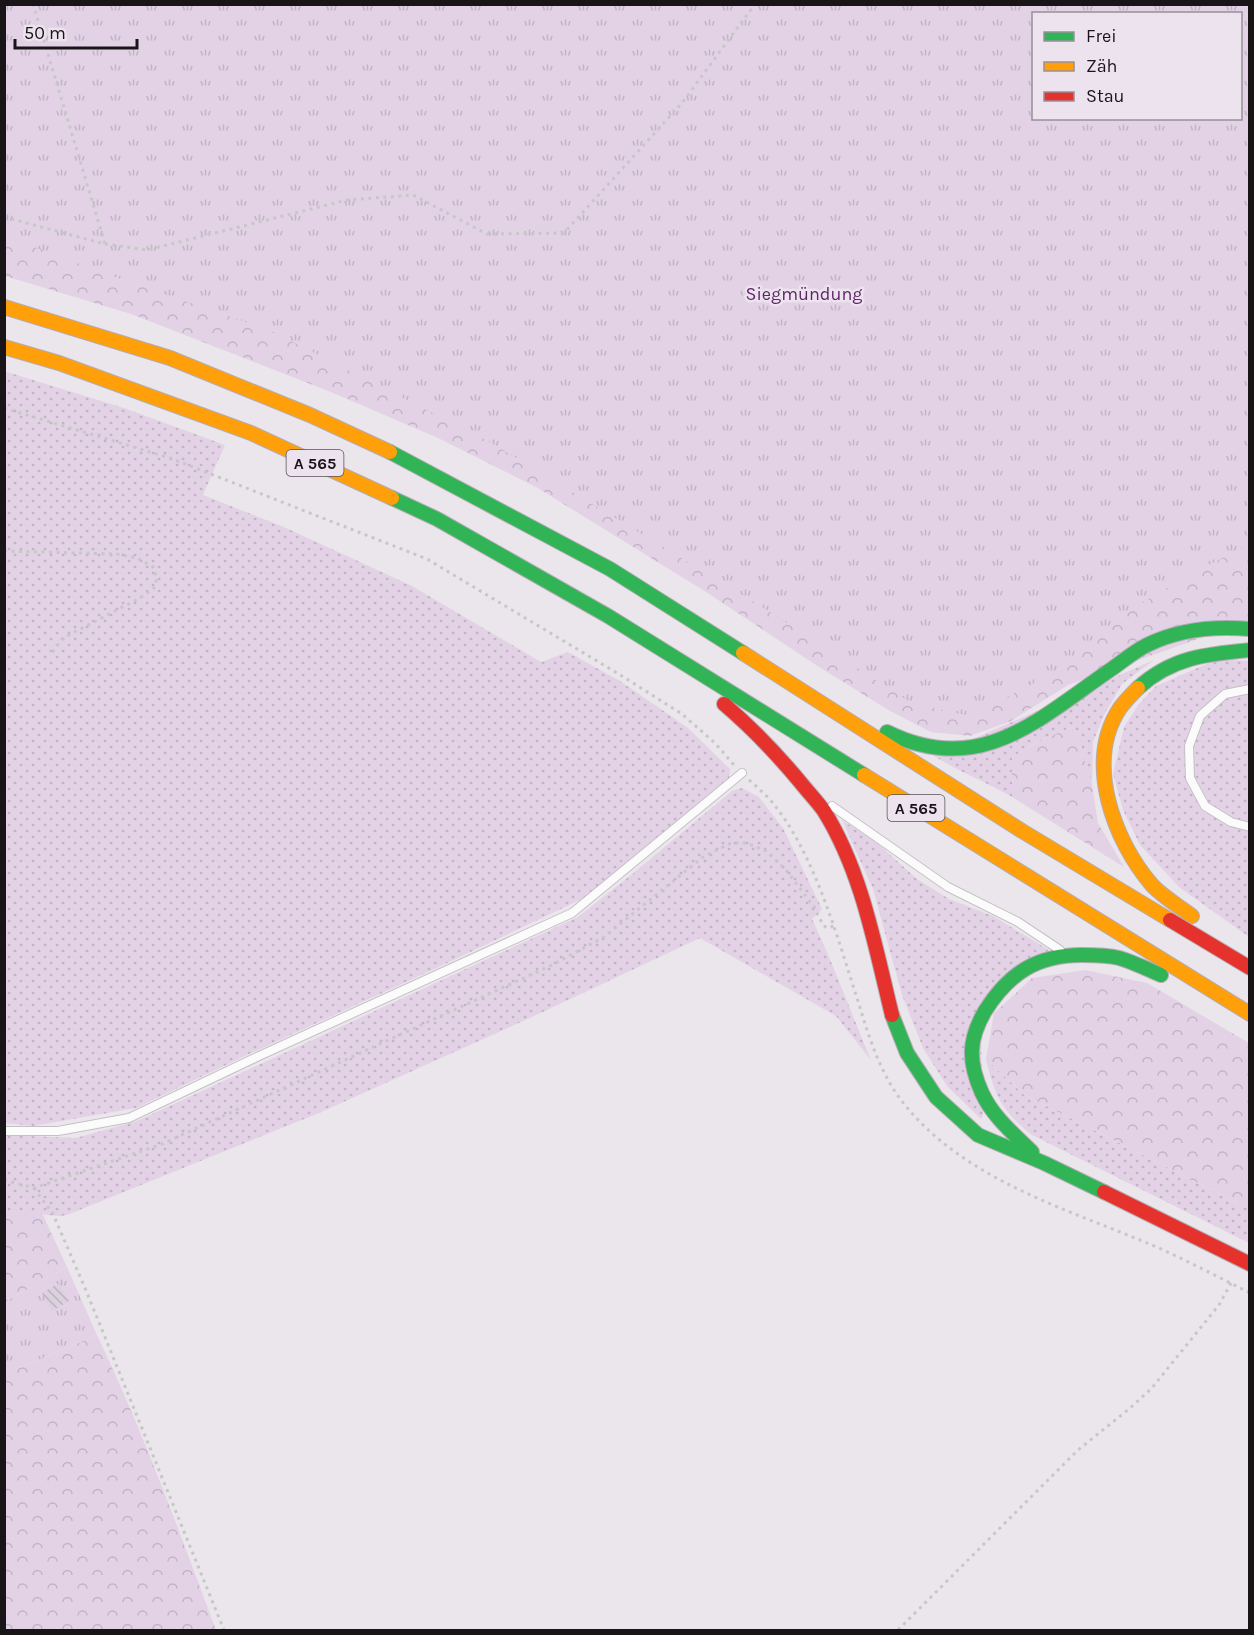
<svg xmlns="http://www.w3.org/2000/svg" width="1254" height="1635" font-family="Karla,sans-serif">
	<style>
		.grass { fill: url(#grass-dots) }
		.forest { fill: url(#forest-crowns) }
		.park { fill: url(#park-tufts); fill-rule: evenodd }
		.building { fill: url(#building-back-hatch) }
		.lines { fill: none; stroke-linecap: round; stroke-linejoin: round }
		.lane-casing { stroke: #c5c1c5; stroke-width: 10 }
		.fast-casing { stroke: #b4acb5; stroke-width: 16 }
		.slow-casing { stroke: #b4acb5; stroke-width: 16 }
		.jam-casing { stroke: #b4acb5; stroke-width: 16 }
		.path { stroke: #c8c7c8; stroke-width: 3; stroke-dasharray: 3 4.5; stroke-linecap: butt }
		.lane { stroke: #fcfbfc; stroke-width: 8 }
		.fast { stroke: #30b455; stroke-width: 14 }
		.slow { stroke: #ff9f0a; stroke-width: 14 }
		.jam { stroke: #e5322d; stroke-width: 14 }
		.labels { text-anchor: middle; stroke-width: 5; stroke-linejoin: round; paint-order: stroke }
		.shield { fill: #ede3ee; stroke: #585258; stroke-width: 1.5 }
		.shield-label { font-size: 16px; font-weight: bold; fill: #181418 }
		.park-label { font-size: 18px; fill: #5d2766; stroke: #ede3ee }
	</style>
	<defs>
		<pattern id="grass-dots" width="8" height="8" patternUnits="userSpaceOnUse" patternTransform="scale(1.5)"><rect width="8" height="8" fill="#e3d2e6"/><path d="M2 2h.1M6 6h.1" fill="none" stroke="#c2b3c5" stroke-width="1.8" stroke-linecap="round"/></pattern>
		<pattern id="forest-crowns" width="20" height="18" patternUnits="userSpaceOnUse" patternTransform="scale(1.5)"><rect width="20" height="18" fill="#e3d2e6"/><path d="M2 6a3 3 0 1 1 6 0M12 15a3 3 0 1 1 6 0" fill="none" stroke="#c2b3c5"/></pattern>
		<pattern id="park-tufts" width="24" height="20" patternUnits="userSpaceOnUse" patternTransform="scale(1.5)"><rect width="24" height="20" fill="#e3d2e6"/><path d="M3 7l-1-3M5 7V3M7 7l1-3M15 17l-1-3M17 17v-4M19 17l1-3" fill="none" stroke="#c2b3c5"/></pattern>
		<pattern id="building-back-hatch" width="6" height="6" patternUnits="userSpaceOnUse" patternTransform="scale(1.5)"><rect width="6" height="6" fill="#dcd1de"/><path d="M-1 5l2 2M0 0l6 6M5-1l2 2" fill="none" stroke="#bcb3be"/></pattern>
	</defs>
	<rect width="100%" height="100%" fill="#ebe6eb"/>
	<path class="grass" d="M4 371 124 408 225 445 203 495 284 527 412 586 541 662 568 652 620 681 668 714 688 728 730 769 729 778 584 898 443 965 247 1055 136 1108 33 1126 5 1123Z
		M1218 659 1249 661V937L1179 887 1140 845 1123 810 1113 774 1124 727 1139 704 1156 686Z
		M1154 660 1122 684 1104 715 1093 742 1092 785 1074 726 1040 741 1012 757V797C986 782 959 772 934 756Z
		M742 788 759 797 783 828 822 909 812 919C834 965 851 1013 871 1060L836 1016 700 938 532 1017 319 1113 67 1215 60 1216 5 1211V1135L76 1138 137 1121 578 917 631 875 732 791Z
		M842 820 877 843 917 879 949 899 993 916 1049 950 980 1003 983 1115 981 1119 947 1086 923 1048 902 995 873 889Z
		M986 1059 1023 1094 1249 1209V1243L1032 1135C1002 1111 995 1097 986 1059Z"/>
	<path class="forest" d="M4 229 1249 523V621L1068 685 1011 721 970 736 931 732 890 711 819 667 706 592 536 487 438 438 331 392 131 314 5 276Z
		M1074 726 1092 785 1098 823 1124 867 1012 797V757L1040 741Z
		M1085 970 1147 983 1249 1043V1209L1023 1094 986 1059 994 1013 1032 978Z
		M4 1211 42 1213 67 1267 5 1302Z
		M97 1335C143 1431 179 1531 216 1630H5V1374Z"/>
	<path class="park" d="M4 5H1249V545L1192 573 1135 607 1053 673 971 716 913 704 767 610 488 441 269 330 115 277 5 236ZM1034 14H1240V118H1034Z
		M67 1267 97 1335 5 1374V1302Z"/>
	<path class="building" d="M59 1283 69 1301 52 1311 42 1293Z"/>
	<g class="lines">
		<defs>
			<path id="lane" d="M1250 689 1225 694 1200 716 1189 746 1190 778 1205 806 1231 822 1250 827
				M832 806 948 887 1018 922 1060 950
				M4 1131H58L129 1118 259 1056 572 913 742 773"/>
			<path id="fast" d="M390 452 610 569 743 653
				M392 498 437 519 608 616 864 775
				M1138 688C1172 657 1207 654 1250 650
				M887 732C981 779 1041 717 1113 668 1124 660 1135 651 1147 645 1179 629 1215 626 1250 629
				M892 1015 907 1053 936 1097 978 1135 1044 1163 1104 1192
				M1032 1152C1014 1134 993 1117 982 1093 968 1062 968 1040 985 1011 1009 973 1037 955 1082 955 1094 955 1107 955 1119 958 1133 962 1147 969 1161 975"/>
			<path id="slow" d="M4 307 170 358 310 415 390 452
				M4 347 59 363 251 433 392 498
				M743 653 1022 831 1170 920
				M1138 688C1132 694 1125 701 1120 708 1084 762 1114 841 1152 885 1163 897 1179 906 1192 916
				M864 775 1250 1014"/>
			<path id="jam" d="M724 704C752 728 777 754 801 783 808 792 817 801 824 811 862 872 875 946 892 1015
				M1170 920 1250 968
				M1104 1192 1250 1264"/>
		</defs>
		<use href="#lane" class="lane-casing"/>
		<use href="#fast" class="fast-casing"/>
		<use href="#slow" class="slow-casing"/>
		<use href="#jam" class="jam-casing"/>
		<path class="path" d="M4 217 105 244 33 4
			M105 244 147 250 347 200 413 195 487 234 564 233 682 103 755 4
			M4 408 170 458 427 559 622 676 682 714 715 743 734 765
			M4 551 116 554 137 558 153 567 157 578 154 588 140 598 63 638 50 655
			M749 780C757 787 765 794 772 802 815 854 837 937 858 1001 868 1034 878 1067 898 1096 955 1174 1054 1205 1140 1240 1177 1255 1214 1275 1250 1293
			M4 1180 34 1188 162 1144 552 965 604 937 703 857 731 843H747L766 851 786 870 814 907 823 925 827 928 834 926
			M34 1188 53 1214 85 1288 224 1630
			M898 1630 1078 1450 1129 1409 1151 1389 1219 1305 1231 1283"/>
		<use href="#lane" class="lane"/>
		<use href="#fast" class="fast"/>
		<use href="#slow" class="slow"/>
		<use href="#jam" class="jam"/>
	</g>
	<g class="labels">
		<g class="shield">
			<rect x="286.5" y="450" width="57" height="26" rx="4.5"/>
			<rect x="887.5" y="795" width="57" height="26" rx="4.5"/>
		</g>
		<g class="shield-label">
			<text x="315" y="469">A 565</text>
			<text x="916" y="814">A 565</text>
		</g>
		<g class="park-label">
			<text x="804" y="300">Siegmündung</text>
		</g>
	</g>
	<rect width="1254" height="1635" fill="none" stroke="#181418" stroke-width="12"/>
	<rect x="1032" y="12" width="210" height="108" fill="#ede3ee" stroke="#989098" stroke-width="1.5"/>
	<rect x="1044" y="32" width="30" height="9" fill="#30b455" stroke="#989098" stroke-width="1.5"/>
	<text x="1086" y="42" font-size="18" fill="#181418">Frei</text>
	<rect x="1044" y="62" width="30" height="9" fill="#ff9f0a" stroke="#989098" stroke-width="1.5"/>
	<text x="1086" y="72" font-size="18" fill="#181418">Zäh</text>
	<rect x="1044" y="92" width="30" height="9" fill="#e5322d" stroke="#989098" stroke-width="1.5"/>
	<text x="1086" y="102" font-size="18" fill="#181418">Stau</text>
	<path d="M15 39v9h122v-9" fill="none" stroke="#181418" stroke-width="3"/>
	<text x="24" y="39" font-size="18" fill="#181418" stroke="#ede3ee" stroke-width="4.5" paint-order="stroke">50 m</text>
</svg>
